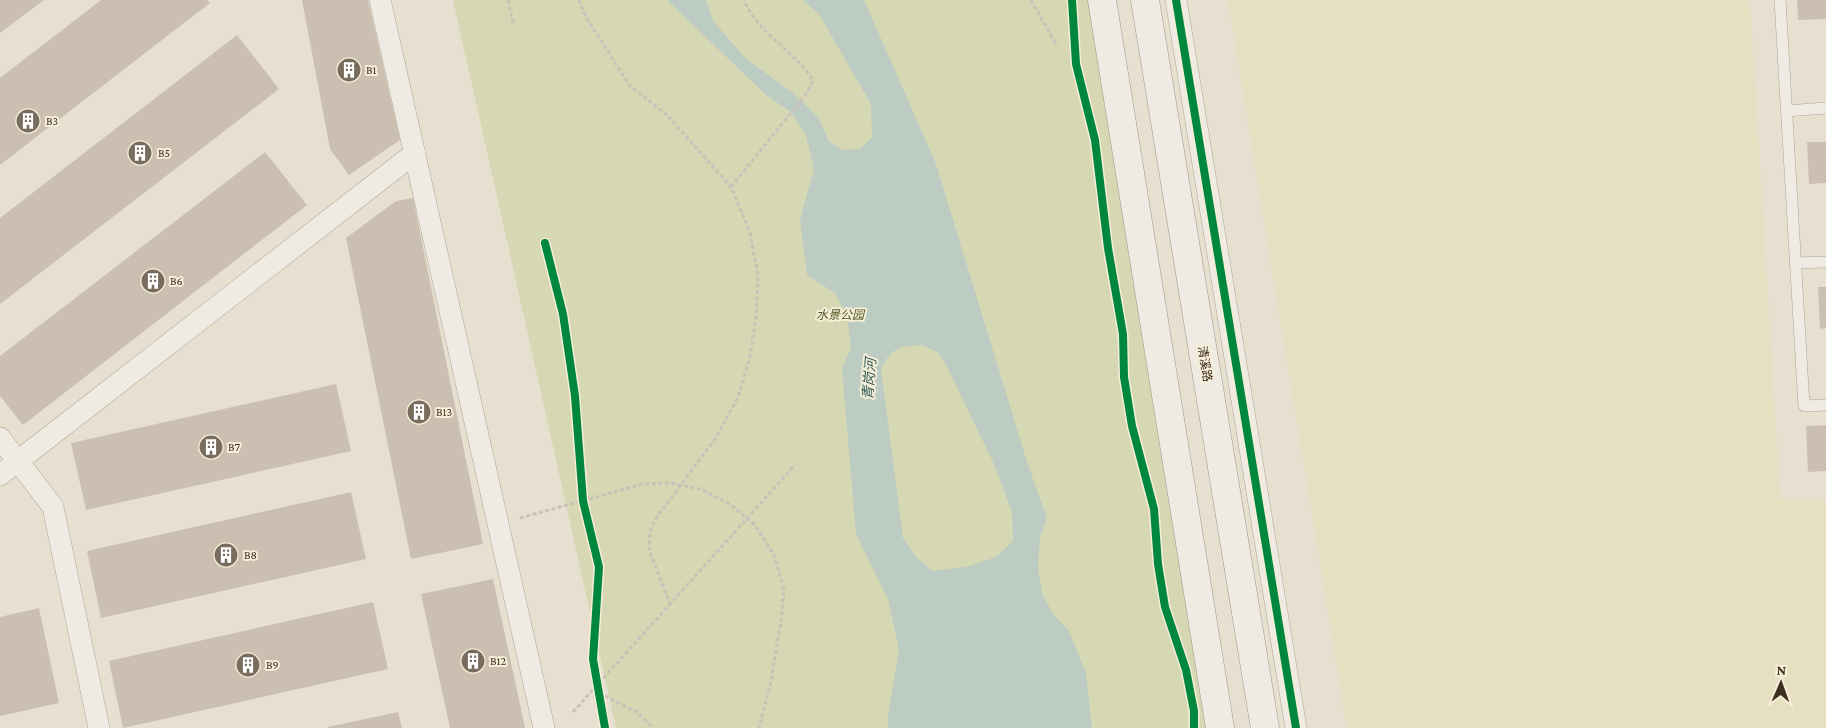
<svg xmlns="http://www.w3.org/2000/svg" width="1826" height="728" font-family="'Crimson Pro','Noto Sans SC',serif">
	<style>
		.farmland { fill: #e6dfc2 }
		.green { fill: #d6d7b3 }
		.water { fill: #bcccc2; fill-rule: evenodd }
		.building { fill: #cbbfb2 }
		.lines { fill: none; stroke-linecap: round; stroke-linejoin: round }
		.lane-casing { stroke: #ada599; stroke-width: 12 }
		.street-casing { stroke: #ada599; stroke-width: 22 }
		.secondary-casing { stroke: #9c958a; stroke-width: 29 }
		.path { stroke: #c8c2b9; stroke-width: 3; stroke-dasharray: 4 2.5; stroke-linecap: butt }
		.lane { stroke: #efebe3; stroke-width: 11 }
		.street { stroke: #efebe3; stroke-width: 21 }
		.secondary { stroke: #efebe3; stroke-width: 28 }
		.cycleway-casing { stroke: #f7eed8; stroke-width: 11 }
		.cycleway { stroke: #00873e; stroke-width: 8 }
		.labels { text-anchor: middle; stroke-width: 4; stroke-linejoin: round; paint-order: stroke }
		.poi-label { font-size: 12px; fill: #3d2e20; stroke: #f7eed8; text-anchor: start }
		.park-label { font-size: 12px; font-style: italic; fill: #4d5a26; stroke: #f7eed8 }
		.street-label { font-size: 12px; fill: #3d2e20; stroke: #f7eed8 }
		.water-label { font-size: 14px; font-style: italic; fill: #2f5d5a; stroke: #f7eed8 }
	</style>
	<rect width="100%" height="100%" fill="#e7e0d1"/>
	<path class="farmland" d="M1228 0H1750L1780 499 1826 500V728H1347Z"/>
	<path class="green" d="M453 0H1102L1220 728H616Z"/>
	<path class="water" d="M667 0H706L713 21 746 59 793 93 818 117 829 141 842 150 860 149 872 137 871 104 819 14 803 0H864L936 164 1027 462 1047 518 1040 537 1038 569 1043 596 1054 615 1069 631 1086 674 1092 728H888V715L899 649 888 599 856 534 842 369 851 347 847 316 835 293 807 275 800 220 814 169 806 135 791 112 766 95ZM923 345 939 353 948 369 994 464 1012 512 1013 541 996 557 966 567 933 571 916 557 903 538 881 369C891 348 900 346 923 345Z"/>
	<path class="building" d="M0 0H44L0 33Z
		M101 0H207L210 3 0 165V78Z
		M302 0H368L400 140 349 175 330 149Z
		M1797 0H1826V19L1798 20Z
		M237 35 279 89 0 304V218Z
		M1807 142H1826V183L1809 184Z
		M265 152 307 205 23 425 0 396V356Z
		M413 198 483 544 411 559 346 238 396 201Z
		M1818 287H1826V328L1820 329Z
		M336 384 351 451 86 510 71 443Z
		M1826 425V471L1808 472 1806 426Z
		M351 492 366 559 101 618 87 551Z
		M493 579 525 728H450L421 594Z
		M373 602 388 669 123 728 109 661Z
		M39 608 59 703 0 716V617Z
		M398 712 402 728H328V727Z"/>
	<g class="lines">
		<defs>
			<path id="lane" d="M1780 0 1804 406 1826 405
				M1786 111 1826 108
				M1795 263 1826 262"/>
			<path id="street" d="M380 0 544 728
				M1176 0 1296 728
				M0 438 53 507 99 728
				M0 475 415 153"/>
			<path id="secondary" d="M1102 0 1220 728
				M1145 0 1265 728"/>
		</defs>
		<use href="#lane" class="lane-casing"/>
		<use href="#street" class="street-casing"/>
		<use href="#secondary" class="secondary-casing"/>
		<path class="path" d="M508 0 513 23
			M579 0 586 17 629 85 667 115 731 187 750 232 758 276 756 317 750 357 738 397 717 436 654 521 650 533 649 550 670 604
			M1031 0 1057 46
			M731 187 807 93 813 80C794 50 758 34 744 0
			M520 518 643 484 670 483 700 489 730 504 755 525 774 555 784 589 781 621 770 686 759 728
			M599 693 637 712 653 728
			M573 712 795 465"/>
		<use href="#lane" class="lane"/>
		<use href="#street" class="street"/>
		<use href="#secondary" class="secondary"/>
		<defs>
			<path id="cycleway" d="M1072 0 1076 64 1095 140 1108 248 1123 334 1124 377 1132 426 1154 509 1158 564 1165 607 1186 670 1194 711V728
				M1176 0 1296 728
				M545 243 563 314 575 396 583 501 599 567 593 659 605 728"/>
		</defs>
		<use href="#cycleway" class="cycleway-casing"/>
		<use href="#cycleway" class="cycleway"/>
	</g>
	<defs>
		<symbol id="building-disc" viewBox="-11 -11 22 22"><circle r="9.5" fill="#786c5e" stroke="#f7eed8"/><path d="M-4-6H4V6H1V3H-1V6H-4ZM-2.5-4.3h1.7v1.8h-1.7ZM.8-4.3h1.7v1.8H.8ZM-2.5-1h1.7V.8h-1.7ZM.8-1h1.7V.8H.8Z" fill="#fff"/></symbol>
	</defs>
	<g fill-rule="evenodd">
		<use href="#building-disc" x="335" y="56" width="28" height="28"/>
		<use href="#building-disc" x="14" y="107" width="28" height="28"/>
		<use href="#building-disc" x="126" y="139" width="28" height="28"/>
		<use href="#building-disc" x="139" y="267" width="28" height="28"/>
		<use href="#building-disc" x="405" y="398" width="28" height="28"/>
		<use href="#building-disc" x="197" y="433" width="28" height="28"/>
		<use href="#building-disc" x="212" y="541" width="28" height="28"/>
		<use href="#building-disc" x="459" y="647" width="28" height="28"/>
		<use href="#building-disc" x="234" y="651" width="28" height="28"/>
	</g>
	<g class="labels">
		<g class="poi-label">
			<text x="366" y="74">B1</text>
			<text x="46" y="125">B3</text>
			<text x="158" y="157">B5</text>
			<text x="170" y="285">B6</text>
			<text x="436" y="416">B13</text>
			<text x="228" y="451">B7</text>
			<text x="244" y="559">B8</text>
			<text x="490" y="665">B12</text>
			<text x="266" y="669">B9</text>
		</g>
		<g class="park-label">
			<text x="840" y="319">水景公园</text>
		</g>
		<g class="street-label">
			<text transform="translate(1205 364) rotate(81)" y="4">清溪路</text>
		</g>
		<g class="water-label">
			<text transform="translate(869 379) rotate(-85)" y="5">青岗河</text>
		</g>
	</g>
	<g transform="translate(1781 683) rotate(2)" stroke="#f7eed8" stroke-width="4" paint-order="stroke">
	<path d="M0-4L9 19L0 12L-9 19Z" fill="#3d2e20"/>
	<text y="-8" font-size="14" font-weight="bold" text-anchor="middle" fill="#3d2e20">N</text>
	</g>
</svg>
